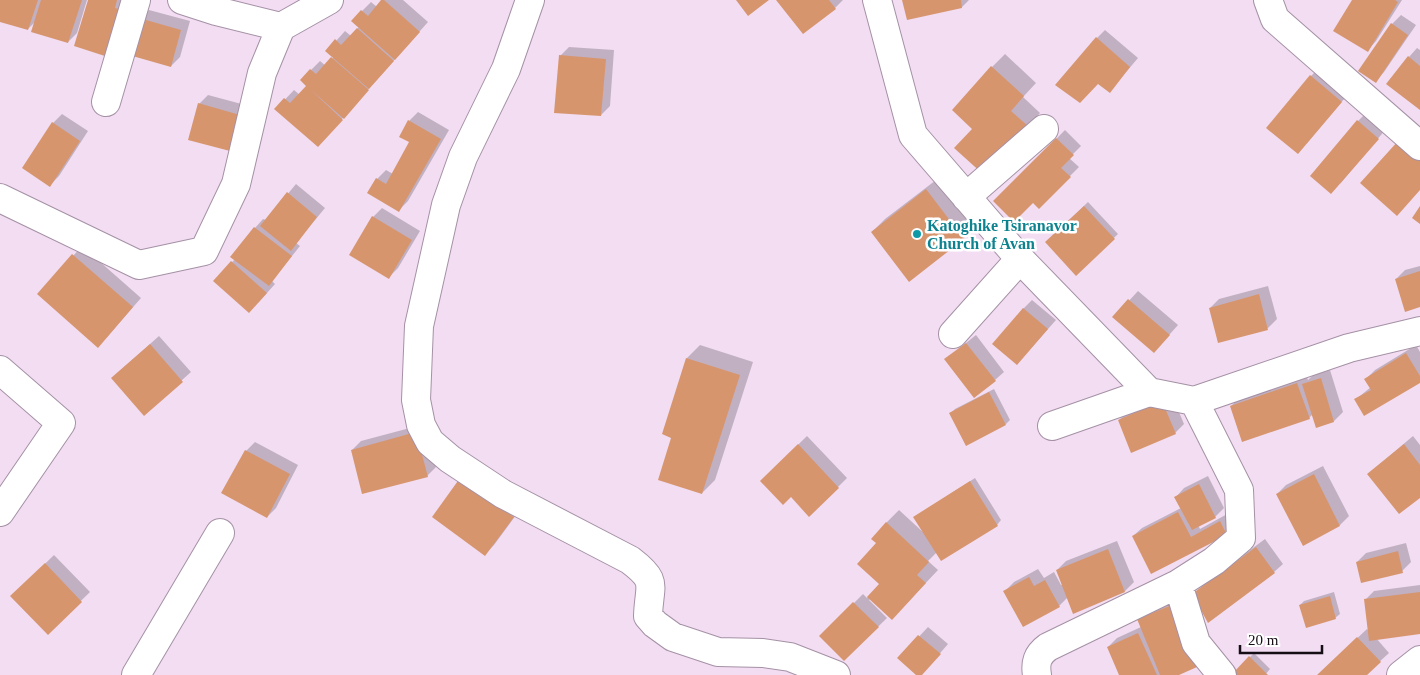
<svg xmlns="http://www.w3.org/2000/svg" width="1420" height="675" font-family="Georgia,serif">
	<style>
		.shadow { fill: #0003 }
		.building { fill: #d7956e }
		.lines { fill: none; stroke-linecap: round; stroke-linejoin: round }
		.minor-casing { stroke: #a591a5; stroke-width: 30 }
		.minor { stroke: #fff; stroke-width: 28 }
		.culture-dot { fill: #0f9aa8; stroke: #fff; stroke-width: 2 }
		.labels { text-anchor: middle; stroke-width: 5; stroke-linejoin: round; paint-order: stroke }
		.culture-label { font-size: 16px; font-weight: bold; fill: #0d838f; stroke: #fff; text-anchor: start }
	</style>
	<rect width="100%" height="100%" fill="#f2ddf2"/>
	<path class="shadow" d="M0 0H87L77 33 68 42 36 21 28 29 0 20Z
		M90 0H127L120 47Z
		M383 0H403L428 22 326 137 276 109 294 90 300 95 308 86 311 70 320 61 326 66 334 57 327 51 345 31 351 36 359 27 362 11 371 2 377 7Z
		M778 0H843L835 8Z
		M904 0H969L962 7Z
		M1353 0H1402L1376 41 1368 50Z
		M149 10 190 21 180 57 171 66 140 19Z
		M1401 15 1416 25 1384 72 1376 81 1392 24Z
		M1105 30 1138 58 1110 91 1097 38Z
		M569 47 614 50 610 106 601 115 560 56Z
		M1417 48 1420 50V108L1409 57Z
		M1005 54 1036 83 1023 97 1040 113 997 161 992 67Z
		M1320 67 1350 92 1307 143 1311 76Z
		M208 95 249 106 230 150 199 104Z
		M418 112 449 130 408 201 399 210 377 179 386 170 393 174 411 142 409 121Z
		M1367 112 1386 129 1340 184 1358 121Z
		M62 114 88 131 59 176 50 185 53 123Z
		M1065 130 1081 146 1069 158 1079 167 1039 207 1033 201H995Z
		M940 177 976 226 964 238 872 232 885 219Z
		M296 184 325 208 296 243 300 246 272 281 275 284 258 303 215 281 235 259 255 228 263 219 266 220Z
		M1088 202 1118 234 1076 274 1046 242Z
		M382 208 420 231 398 268 389 277 373 217Z
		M82 246 141 298 107 337 39 294Z
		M1420 266V306L1396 279 1405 270Z
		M1268 286 1277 319 1268 328 1219 341 1210 308 1219 299Z
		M1138 291 1178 325 1162 343 1114 317Z
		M1032 300 1056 320 1017 364 1023 309Z
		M976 335 1004 372 995 380 946 359Z
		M159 336 191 372 144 414 121 370Z
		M700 345 753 362 715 480 702 493 673 437 687 358Z
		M1416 345 1420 352V382L1355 400 1371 387 1366 379 1375 370Z
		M1330 370 1343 412 1334 421 1313 414 1309 418 1231 406 1240 397 1306 375 1308 380 1313 375Z
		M994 389 1010 420 1006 424 951 413 955 409Z
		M1171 393 1184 424 1175 433 1119 420 1128 411Z
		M425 424 436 467 427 476 352 450 361 441Z
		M807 436 847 478 810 515 791 496 761 481Z
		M1413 436 1420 445V496L1368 474Z
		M255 442 298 465 276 508 267 517 246 451Z
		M1323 466 1349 516 1340 525 1303 544 1277 494 1286 485Z
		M470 470 522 507 494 545 485 554Z
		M1208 476 1224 508 1215 517 1198 525 1200 529 1229 513 1235 525 1226 534 1152 572 1133 536 1142 528 1181 508 1176 497 1184 488Z
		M975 478 1001 520 997 525 937 552 928 561 938 570 905 605 871 598 869 600 887 618 844 660 821 636 863 594 867 598 880 584 878 543 886 523 899 510 924 533 915 517Z
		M1265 539 1283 564 1274 572 1194 594 1203 585Z
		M1117 541 1134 582 1125 591 1074 612 1068 597 1059 606 1005 591 1014 582 1038 569 1044 578 1054 572 1061 585H1063L1057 570 1066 561Z
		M1406 543 1411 562 1402 571 1357 562 1366 553Z
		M54 555 90 592 48 633 12 596Z
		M1420 585V633L1376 638 1389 653 1365 675H1318L1367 629 1369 631 1365 600 1374 591Z
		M1334 592 1340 614 1335 618 1300 605 1304 601Z
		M1181 597 1206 657 1197 666 1176 675H1121L1108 647 1117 638 1141 627 1138 620 1147 611Z
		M928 627 948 644 928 667 921 675H918L899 658Z
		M1254 653 1270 669 1265 675H1239L1235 672Z"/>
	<path class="building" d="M0 0H38L28 30 0 22Z
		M41 0H82L68 43 31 32Z
		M88 0H117L115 8 126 11 111 58 74 46Z
		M381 0H384L420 32 395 60 351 21 361 10 368 16Z
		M736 0H769L748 16Z
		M776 0H829L836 9 803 34Z
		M902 0H961L962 8 907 20Z
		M1352 0H1395L1398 2 1368 52 1333 31Z
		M139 18 181 30 171 67 129 55Z
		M1391 23 1408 35 1376 83 1358 71Z
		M357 28 394 61 369 89 325 51 335 39 341 45Z
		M1096 37 1130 67 1110 93 1098 84 1080 103 1055 85Z
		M559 55 606 59 601 116 554 113Z
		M1408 56 1420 66V110L1386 84Z
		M331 57 369 90 344 119 310 89 343 120 318 147 274 109 284 98 290 103 306 86 300 80 310 69 316 74Z
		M991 66 1024 96 1011 111 1028 126 984 175 954 148 972 129 952 110Z
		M1310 75 1342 102 1298 154 1266 128Z
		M198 103 240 115 230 151 188 140Z
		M408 120 441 139 399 212 367 193 376 178 386 184 409 142 399 137Z
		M1357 120 1379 139 1331 194 1310 176Z
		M52 122 80 141 50 187 22 168Z
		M1056 138 1074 155 1061 168 1071 177 1039 209 1033 203 1014 222 993 201Z
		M1399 140 1420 159V190L1397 216 1360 183Z
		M926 189 964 239 909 282 871 232Z
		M287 192 317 217 291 251 260 226Z
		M1084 206 1115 239 1076 276 1045 242Z
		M1420 206V224L1412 218Z
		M372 216 412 240 389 279 349 255Z
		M254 227 292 256 269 286 230 257Z
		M72 254 133 307 98 348 37 294Z
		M231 261 267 293 249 313 213 281Z
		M1420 271V307L1405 312 1395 279Z
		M1259 294 1268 330 1218 343 1209 308Z
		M1128 299 1170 335 1154 353 1112 317Z
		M1023 308 1048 329 1017 365 992 344Z
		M966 343 996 381 974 398 944 359Z
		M150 344 183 382 144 416 111 378Z
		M1406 353 1420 376V383L1364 416 1354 399 1371 390 1364 379Z
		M686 358 740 375 702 494 658 480 671 438 662 434Z
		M1321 378 1334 422 1316 428 1302 384Z
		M1297 383 1310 419 1242 442 1230 406Z
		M989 392 1006 425 966 446 949 413Z
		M1162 401 1176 434 1131 453 1118 420Z
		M416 432 428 477 362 494 351 450Z
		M798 444 839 488 809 517 791 497 783 505 760 481Z
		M1404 444 1420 465V498L1399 514 1367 474Z
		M245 450 290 474 267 518 221 493Z
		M1314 474 1340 526 1303 546 1276 494Z
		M460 478 514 517 485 556 432 517Z
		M970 481 998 526 941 561 913 517Z
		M1199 484 1216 518 1192 530 1174 497Z
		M1178 512 1191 537 1220 521 1227 535 1151 574 1132 536Z
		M886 522 929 562 917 575 926 583 892 620 867 597 879 584 857 564 876 543 871 539Z
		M1256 547 1275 573 1208 623 1192 594Z
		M1108 549 1125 592 1073 614 1056 570Z
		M1398 551 1403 573 1361 583 1356 562Z
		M45 563 82 602 48 635 10 596Z
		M1029 577 1034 586 1045 580 1060 607 1023 627 1003 591Z
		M1420 592V634L1369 641 1364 599Z
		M1330 596 1336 619 1306 628 1299 605Z
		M853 602 879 627 844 661 819 636Z
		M1172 605 1197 667 1179 675H1160L1137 619Z
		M1138 633 1157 675H1119L1107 647Z
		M918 635 941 654 922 675H916L897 658Z
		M1357 637 1381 662 1367 675H1317Z
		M1249 656 1268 675H1237L1234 672Z"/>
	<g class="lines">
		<defs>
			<path id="minor" d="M182 0 216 11 281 27 329 0
				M530 0 506 69 463 157 446 205 419 326 416 400 421 425 430 442 450 459 503 494 630 560C659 582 649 584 648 616L655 624 673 637 718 652 763 653 790 657 836 675
				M877 0 913 135 1020 259 1149 392 1194 401 1239 490 1241 538 1214 561 1178 584 1196 643 1222 675
				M1268 0 1275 19 1420 146
				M106 102 136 0
				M966 197 1044 129
				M0 198 139 265 204 251 236 184 262 73 281 27
				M953 334 1020 259
				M0 370 61 423 0 512
				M1194 401 1349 348 1420 331
				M1052 426 1149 392
				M136 675 220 533
				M1037 675C1035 663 1037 655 1048 647L1178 584
				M1401 675 1420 660"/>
		</defs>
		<use href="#minor" class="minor-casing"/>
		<use href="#minor" class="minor"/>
	</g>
	<circle class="culture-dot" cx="917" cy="234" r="5"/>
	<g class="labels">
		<g class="culture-label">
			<text x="927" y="231">Katoghike Tsiranavor<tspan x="927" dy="18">Church of Avan</tspan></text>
		</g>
	</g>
	<path d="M1240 645v8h82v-8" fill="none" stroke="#150e15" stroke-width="2.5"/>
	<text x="1248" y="645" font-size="15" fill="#150e15" stroke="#ffffff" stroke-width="4" paint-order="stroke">20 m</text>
</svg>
